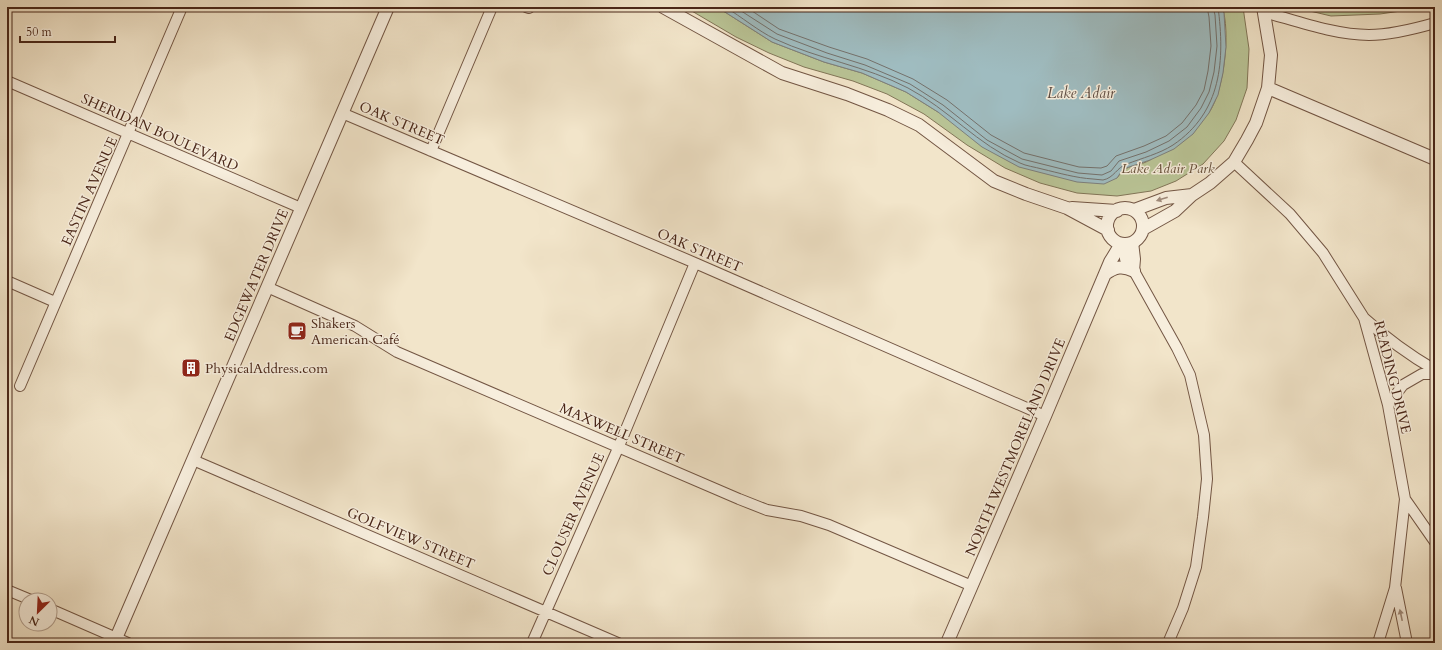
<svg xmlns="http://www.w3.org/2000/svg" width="1442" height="650" font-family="Cardo,serif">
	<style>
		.green { fill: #bac597; stroke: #827658 }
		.water { fill: #9fbcc0; stroke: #7d807d }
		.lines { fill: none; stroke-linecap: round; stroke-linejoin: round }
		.shore { stroke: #74716c; stroke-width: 1 }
		.minor-casing { stroke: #735644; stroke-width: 12 }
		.tertiary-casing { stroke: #735644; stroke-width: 14 }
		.minor { stroke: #f7eedd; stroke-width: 10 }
		.tertiary { stroke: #f7eedd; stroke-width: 12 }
		.oneway { fill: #a08a7a }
		.labels { text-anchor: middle; stroke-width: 3; stroke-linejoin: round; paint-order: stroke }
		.street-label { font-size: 14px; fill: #492618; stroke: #f7eedd }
		.park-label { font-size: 14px; font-style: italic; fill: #654e38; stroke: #f7eedd }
		.poi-label { font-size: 14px; fill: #492618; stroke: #f7eedd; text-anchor: start }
		.water-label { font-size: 15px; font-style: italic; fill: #5e4c42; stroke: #f7eedd }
	</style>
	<rect width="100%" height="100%" fill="#f2e5ca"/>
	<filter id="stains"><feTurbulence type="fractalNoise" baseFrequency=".005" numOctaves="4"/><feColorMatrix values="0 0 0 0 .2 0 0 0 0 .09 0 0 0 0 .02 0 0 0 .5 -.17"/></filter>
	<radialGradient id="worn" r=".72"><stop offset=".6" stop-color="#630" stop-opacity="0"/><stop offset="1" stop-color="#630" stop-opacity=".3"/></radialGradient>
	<path class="green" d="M685 7H717L772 42 824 62 862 73 906 92 938 112 1117 178C1128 162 1136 168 1150 160 1164 151 1178 137 1191 127 1197 122 1206 117 1210 111 1224 89 1231 31 1222 7H1243L1249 49 1247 88 1236 120 1224 141 1203 164 1176 181 1151 191 1117 196 1077 193 1040 183 1005 168 967 145 924 114 887 94 853 81 804 67 769 53 736 37Z
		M1293 7H1429L1380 14 1331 16Z"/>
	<path class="water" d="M717 7H1222L1224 13 1226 47 1223 73 1218 95 1209 113 1193 134 1174 149 1150 160 1123 169 1117 178 1104 184 1077 182 1019 167 982 147 938 112 906 92 862 73 824 62 772 42Z"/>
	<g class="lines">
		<path class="shore" d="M725 7C742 17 758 31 775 39 818 59 866 66 908 88 948 109 978 145 1020 163 1026 166 1035 167 1042 169 1059 173 1076 178 1093 179 1096 179 1100 180 1103 180 1114 178 1117 167 1127 164 1142 158 1159 154 1173 145 1222 112 1225 60 1218 7
			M735 7 777 34 827 53 865 65 910 84 943 105 987 140 1022 159 1078 173 1102 175 1111 171 1119 161 1146 152 1169 141 1187 127 1201 108 1209 92 1214 72 1217 46 1215 15 1213 7
			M746 7 779 29 829 47 867 59 913 79 947 100 991 135 1024 153 1079 167 1101 168 1107 166 1116 156 1144 146 1166 136 1182 123 1196 105 1204 90 1208 71 1211 46 1209 17 1207 7"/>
		<defs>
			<path id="minor" d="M526 7 529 8
				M1264 12C1297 21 1335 35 1369 35 1391 35 1414 29 1435 23
				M7 81 301 208
				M342 113 695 263 1045 416
				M431 151 492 7
				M1234 162 1290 214 1323 253 1364 318 1388 405 1405 499 1395 588 1378 643
				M1133 242 1135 259 1134 271
				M1125 244V259L1134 271 1177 348 1190 375 1204 435 1207 479 1203 517 1196 567 1183 608 1168 643
				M7 281 55 302
				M267 287 355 326 397 352 739 499 767 510 801 516 829 525 972 586
				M1364 318C1386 338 1409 355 1435 370
				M20 386 182 7
				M1388 405 1403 385 1422 374H1435
				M193 460 618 643
				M1405 499 1435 542
				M1396 588 1407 643
				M7 590 31 600
				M50 609 128 643
				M532 643 619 446 695 263"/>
			<path id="tertiary" d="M663 7 782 73 847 94 888 110 919 125 994 181 1026 194 1067 208 1108 230
				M1268 88 1435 159
				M1072 208 1117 211
				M1107 226a18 18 0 1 1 36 0a18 18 0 1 1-36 0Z
				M1134 210 1166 198 1192 195
				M1143 229 1175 211 1192 195 1210 183 1234 162 1247 140 1256 123 1268 88 1271 55 1263 7
				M1105 274C1115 267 1122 265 1134 271
				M114 643 388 7
				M947 643 1045 416 1110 262 1121 244"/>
		</defs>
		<use href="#minor" class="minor-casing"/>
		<use href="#tertiary" class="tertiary-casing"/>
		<use href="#minor" class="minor"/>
		<use href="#tertiary" class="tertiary"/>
	</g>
	<defs><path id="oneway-solid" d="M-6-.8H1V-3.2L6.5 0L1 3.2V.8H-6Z"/></defs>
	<g class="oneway">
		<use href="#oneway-solid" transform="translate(1162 199) rotate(162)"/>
		<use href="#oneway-solid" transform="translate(1401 615) rotate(-102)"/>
	</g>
	<defs>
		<symbol id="cafe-square" viewBox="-11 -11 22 22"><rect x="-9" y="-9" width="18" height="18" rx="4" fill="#8f2418" stroke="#f7eedd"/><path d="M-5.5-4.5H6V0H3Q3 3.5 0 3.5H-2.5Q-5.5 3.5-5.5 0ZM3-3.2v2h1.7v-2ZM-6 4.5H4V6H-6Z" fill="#fff"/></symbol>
		<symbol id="building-square" viewBox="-11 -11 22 22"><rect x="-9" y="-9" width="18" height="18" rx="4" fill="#8f2418" stroke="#f7eedd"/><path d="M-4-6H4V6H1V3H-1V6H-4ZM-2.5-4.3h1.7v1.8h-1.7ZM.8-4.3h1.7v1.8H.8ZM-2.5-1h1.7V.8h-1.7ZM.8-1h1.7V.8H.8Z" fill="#fff"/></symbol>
	</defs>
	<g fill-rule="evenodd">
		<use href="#cafe-square" x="286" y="320" width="22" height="22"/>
		<use href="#building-square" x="180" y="357" width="22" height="22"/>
	</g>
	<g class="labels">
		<g class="street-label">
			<text transform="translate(402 123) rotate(23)" y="5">OAK STREET</text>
			<text transform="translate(160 132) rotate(24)" y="5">SHERIDAN BOULEVARD</text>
			<text transform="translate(89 191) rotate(-66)" y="5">EASTIN AVENUE</text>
			<text transform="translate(700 250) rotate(23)" y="5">OAK STREET</text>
			<text transform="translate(256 275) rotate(-67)" y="5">EDGEWATER DRIVE</text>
			<text transform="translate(1393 377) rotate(76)" y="5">READING DRIVE</text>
			<text transform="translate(622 433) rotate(23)" y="5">MAXWELL STREET</text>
			<text transform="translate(1015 447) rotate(-67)" y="5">NORTH WESTMORELAND DRIVE</text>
			<text transform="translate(573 514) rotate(-66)" y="5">CLOUSER AVENUE</text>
			<text transform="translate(411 538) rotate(23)" y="5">GOLFVIEW STREET</text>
		</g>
		<g class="park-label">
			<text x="1168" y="173">Lake Adair Park</text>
		</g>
		<g class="poi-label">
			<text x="311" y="328">Shakers<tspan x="311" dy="16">American Café</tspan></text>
			<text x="205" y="373">PhysicalAddress.com</text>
		</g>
		<g class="water-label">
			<text x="1081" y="98">Lake Adair</text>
		</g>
	</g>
	<rect width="1442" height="650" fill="none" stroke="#f2e5ca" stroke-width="24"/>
	<rect x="8" y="8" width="1426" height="634" fill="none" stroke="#492618" stroke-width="2"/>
	<rect x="12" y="12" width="1418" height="626" fill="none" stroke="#492618"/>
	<g transform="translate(38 612) rotate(204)"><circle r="19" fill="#f7eedd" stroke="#b19e8e"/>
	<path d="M0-3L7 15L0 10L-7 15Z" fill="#8f2418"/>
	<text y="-6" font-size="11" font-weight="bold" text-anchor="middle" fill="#492618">N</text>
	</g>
	<path d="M20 36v6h95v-6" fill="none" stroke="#492618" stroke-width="2"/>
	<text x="26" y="36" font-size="12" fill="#492618" stroke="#f7eedd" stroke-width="3" paint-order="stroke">50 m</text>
	<rect width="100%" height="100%" filter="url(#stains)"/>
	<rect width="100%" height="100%" fill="url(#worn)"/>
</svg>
